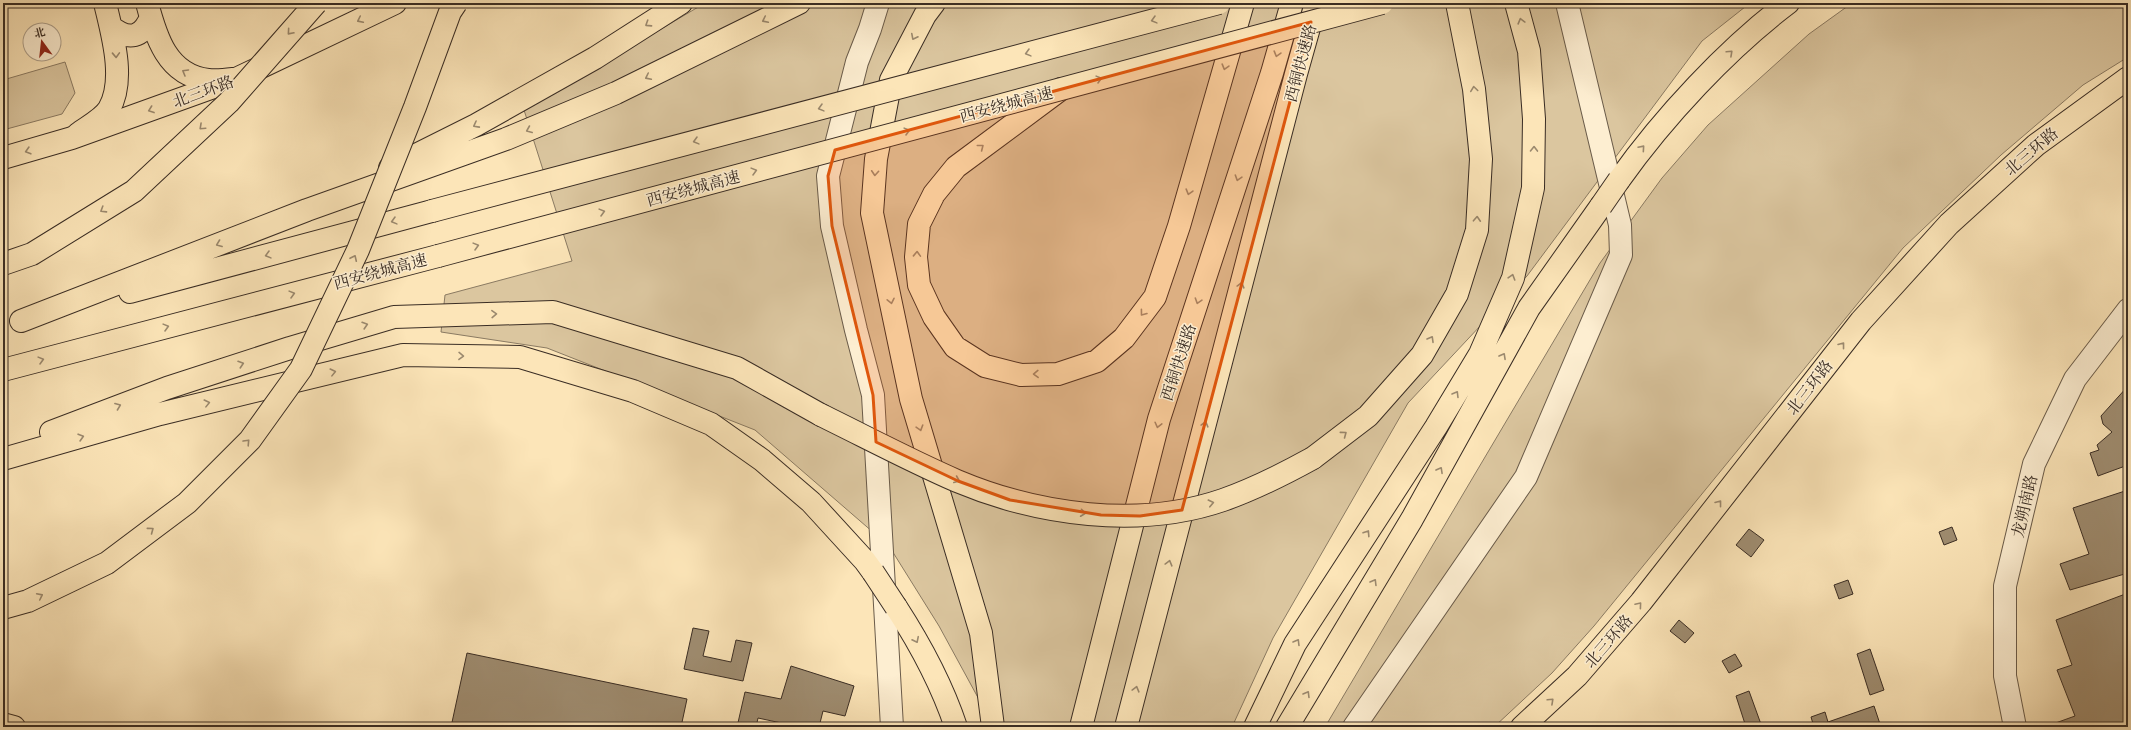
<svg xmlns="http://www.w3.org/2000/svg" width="2131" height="730" font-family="'IM FELL DW Pica','Noto Serif SC',serif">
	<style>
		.green { fill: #dbc69f; stroke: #8a7a62 }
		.building { fill: #9f8d71; stroke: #3a2d24 }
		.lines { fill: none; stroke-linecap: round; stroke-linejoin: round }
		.minor-casing { stroke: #6a5b49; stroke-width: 24 }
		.major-casing { stroke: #3a2d24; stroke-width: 24 }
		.highway-casing { stroke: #3a2d24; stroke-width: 24 }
		.minor { stroke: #fdeed1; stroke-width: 22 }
		.major { stroke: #fce5b8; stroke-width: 22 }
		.highway { stroke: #fce5b8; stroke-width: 22 }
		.highway-bridge-casing { stroke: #3a2d24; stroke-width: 24; stroke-linecap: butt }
		.highway-bridge { stroke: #fce5b8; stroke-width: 22 }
		.oneway { stroke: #9b896e }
		.marked { fill: #df570d; fill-opacity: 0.2; stroke: #df570d; stroke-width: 3; stroke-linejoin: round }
		.labels { text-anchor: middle; stroke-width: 3; stroke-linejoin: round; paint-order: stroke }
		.street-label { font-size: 16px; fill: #3a2d24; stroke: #fdeed1 }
	</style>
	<rect width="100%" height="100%" fill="#fce5b8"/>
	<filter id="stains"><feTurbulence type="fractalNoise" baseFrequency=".005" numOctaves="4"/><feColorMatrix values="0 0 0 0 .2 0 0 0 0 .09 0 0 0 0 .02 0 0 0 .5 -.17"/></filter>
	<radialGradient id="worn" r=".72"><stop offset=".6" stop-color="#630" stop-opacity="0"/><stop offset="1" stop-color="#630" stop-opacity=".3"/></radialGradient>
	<path class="green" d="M705 3H1750L1702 41 1527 276 1408 403 1273 638 1232 727H994L939 626 889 546 755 430 547 348 441 332 445 295 572 261 524 110Z
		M1852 3H2128V57L2083 85 2001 155 1903 248 1594 626 1552 673 1494 727H1325L1600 263 1662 178 1708 125 1809 34Z
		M65 62 75 93 62 114 3 130V80Z"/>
	<path class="building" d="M2128 386V465L2098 476 2090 453 2099 450 2097 445 2112 432 2103 424 2101 416Z
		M2128 490V573L2070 590 2060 564 2089 554 2073 508Z
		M1952 527 1957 540 1944 545 1939 532Z
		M1749 529 1764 540 1751 557 1736 545Z
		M1848 580 1853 594 1839 599 1834 585Z
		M2128 593V725L2122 727H2050V725L2075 716 2057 670 2072 665 2056 620Z
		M1679 620 1694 633 1685 643 1670 631Z
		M693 628 709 631 703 656 731 662 736 640 752 643 743 681 684 669Z
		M1870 649 1884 690 1870 695 1857 654Z
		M467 653 687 699 681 727H451Z
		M1735 654 1742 666 1729 673 1722 661Z
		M791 666 854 686 845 716 823 711 819 727H800L758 718 756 727H737L745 692 781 699Z
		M1749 691 1762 727H1746L1736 696Z
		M1874 706 1880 724 1872 727H1814L1811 717 1825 712 1828 722Z"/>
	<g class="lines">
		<defs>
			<path id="minor" d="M878 3 870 29 857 62 828 176 832 226 856 330 873 395 892 727
				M1354 727 1526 477 1621 255 1620 225 1567 3
				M2015 727 2005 676V586L2034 464 2075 379 2128 310"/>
			<path id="major" d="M147 3C156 37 167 75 208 80 216 81 225 80 233 79
				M111 27C129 41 142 38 151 17
				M78 134C87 127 103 119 109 109 126 80 112 33 105 3"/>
			<path id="highway" d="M934 3 925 15 891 80 876 159 872 213 911 399 981 633 993 727
				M1061 89 956 167 934 194 919 224 916 257 919 285 934 317 955 347 985 366 1021 375 1058 374 1097 361 1124 338 1155 297 1179 226 1243 3
				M3 158 72 138 236 79 395 3
				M390 168 476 125 595 58 681 3
				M1619 180C1663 118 1727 49 1788 3
				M130 292 432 211
				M21 321 307 210 506 139 616 93 799 3
				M3 370 438 256
				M51 432 167 388 290 348 394 317 553 312 737 368 821 415
				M1313 458 1368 416 1422 355 1457 294 1477 230 1481 159 1474 89 1457 3
				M3 459 160 414 403 355 520 357 633 391 711 424 762 460 811 502 865 561 873 572
				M896 607C920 644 942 685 956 727
				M3 724 14 727
				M1081 727 1159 419 1272 73 1292 3
				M1126 727 1296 74 1316 3
				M1255 727 1295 644 1436 427 1480 354 1513 278 1533 188 1534 119 1529 51 1516 3
				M1287 727 1412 519 1529 308 1601 206
				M1522 727 1577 676 1641 602 1861 321 1949 224 2036 145 2128 78"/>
		</defs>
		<use href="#minor" class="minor-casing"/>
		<use href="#major" class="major-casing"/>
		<use href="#highway" class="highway-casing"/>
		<use href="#minor" class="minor"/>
		<use href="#major" class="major"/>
		<use href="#highway" class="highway"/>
		<defs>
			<path id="highway-bridge" d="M1601 206 1619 180
				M432 211 1219 3
				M438 256 1382 3
				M3 264 32 254 134 191 229 102 316 3
				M821 415C866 437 911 461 957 481 1038 515 1139 529 1223 500 1254 489 1284 474 1313 458
				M873 572 896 607
				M3 608 28 601 107 563 187 503 250 440 301 369 358 250 415 107 450 12 456 3"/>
		</defs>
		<use href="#highway-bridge" class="highway-bridge-casing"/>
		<use href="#highway-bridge" class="highway-bridge"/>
	</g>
	<defs><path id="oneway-chevron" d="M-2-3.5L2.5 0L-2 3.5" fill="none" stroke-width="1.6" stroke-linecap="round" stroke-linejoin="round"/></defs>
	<g class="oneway">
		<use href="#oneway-chevron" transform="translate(360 20) rotate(154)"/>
		<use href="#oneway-chevron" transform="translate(765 20) rotate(154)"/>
		<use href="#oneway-chevron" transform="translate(1154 20) rotate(165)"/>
		<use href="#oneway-chevron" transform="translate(1521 21) rotate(-105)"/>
		<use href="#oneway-chevron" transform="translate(648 24) rotate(147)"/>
		<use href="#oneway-chevron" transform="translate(290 32) rotate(131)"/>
		<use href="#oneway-chevron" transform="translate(914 37) rotate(117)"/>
		<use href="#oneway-chevron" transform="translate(1028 53) rotate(165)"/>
		<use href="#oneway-chevron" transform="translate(1730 53) rotate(-43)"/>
		<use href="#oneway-chevron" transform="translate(1277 54) rotate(106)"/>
		<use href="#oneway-chevron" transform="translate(116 55) rotate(88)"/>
		<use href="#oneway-chevron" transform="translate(1225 67) rotate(106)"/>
		<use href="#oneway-chevron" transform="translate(185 72) rotate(-150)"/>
		<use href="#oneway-chevron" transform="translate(648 77) rotate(154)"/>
		<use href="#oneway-chevron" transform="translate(1099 79) rotate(-15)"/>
		<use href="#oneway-chevron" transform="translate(1474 89) rotate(-98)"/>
		<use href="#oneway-chevron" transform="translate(821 108) rotate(165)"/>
		<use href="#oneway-chevron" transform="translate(151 110) rotate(160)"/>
		<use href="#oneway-chevron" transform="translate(476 125) rotate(152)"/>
		<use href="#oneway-chevron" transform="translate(202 127) rotate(137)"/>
		<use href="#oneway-chevron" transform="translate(529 130) rotate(157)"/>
		<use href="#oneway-chevron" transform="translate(907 131) rotate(-15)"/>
		<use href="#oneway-chevron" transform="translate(696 141) rotate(165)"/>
		<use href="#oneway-chevron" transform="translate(981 147) rotate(-38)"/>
		<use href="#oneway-chevron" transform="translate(1642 148) rotate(-49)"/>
		<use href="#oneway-chevron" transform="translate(1534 149) rotate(-89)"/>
		<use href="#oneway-chevron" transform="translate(28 151) rotate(164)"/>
		<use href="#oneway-chevron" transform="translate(754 171) rotate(-15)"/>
		<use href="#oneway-chevron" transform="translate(875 173) rotate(94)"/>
		<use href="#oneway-chevron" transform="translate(1238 178) rotate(108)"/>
		<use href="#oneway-chevron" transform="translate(1189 192) rotate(106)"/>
		<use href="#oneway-chevron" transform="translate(103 210) rotate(148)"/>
		<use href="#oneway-chevron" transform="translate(602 212) rotate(-15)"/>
		<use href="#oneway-chevron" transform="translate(1477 219) rotate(-87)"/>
		<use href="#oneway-chevron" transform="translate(394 221) rotate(165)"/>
		<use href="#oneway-chevron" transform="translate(219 244) rotate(159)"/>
		<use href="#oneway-chevron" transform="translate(476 246) rotate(-15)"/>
		<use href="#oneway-chevron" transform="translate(917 254) rotate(-88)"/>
		<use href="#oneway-chevron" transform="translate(268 255) rotate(165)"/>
		<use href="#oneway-chevron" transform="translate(354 258) rotate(-65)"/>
		<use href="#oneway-chevron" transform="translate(1512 277) rotate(-73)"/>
		<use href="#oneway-chevron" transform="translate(1241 285) rotate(-75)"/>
		<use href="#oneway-chevron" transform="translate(292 294) rotate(-15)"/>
		<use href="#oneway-chevron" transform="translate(891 301) rotate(78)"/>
		<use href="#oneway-chevron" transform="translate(1198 301) rotate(108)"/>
		<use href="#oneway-chevron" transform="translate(1143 313) rotate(127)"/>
		<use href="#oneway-chevron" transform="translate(494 314) rotate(-2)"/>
		<use href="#oneway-chevron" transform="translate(365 325) rotate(-17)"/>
		<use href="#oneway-chevron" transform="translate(166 327) rotate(-15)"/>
		<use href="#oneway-chevron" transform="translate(1431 339) rotate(-60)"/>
		<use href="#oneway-chevron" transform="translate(1842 345) rotate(-52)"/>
		<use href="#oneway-chevron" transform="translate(461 356) rotate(1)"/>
		<use href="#oneway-chevron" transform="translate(1503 356) rotate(-61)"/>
		<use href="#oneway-chevron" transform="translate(41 360) rotate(-15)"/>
		<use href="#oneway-chevron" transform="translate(241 364) rotate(-18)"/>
		<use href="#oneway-chevron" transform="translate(333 372) rotate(-14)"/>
		<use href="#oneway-chevron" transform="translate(1036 374) rotate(178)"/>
		<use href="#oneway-chevron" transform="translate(1456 394) rotate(-59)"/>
		<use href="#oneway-chevron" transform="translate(207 403) rotate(-14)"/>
		<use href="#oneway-chevron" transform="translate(118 406) rotate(-21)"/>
		<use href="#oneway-chevron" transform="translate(1205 424) rotate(-75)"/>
		<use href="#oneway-chevron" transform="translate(1158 425) rotate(104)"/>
		<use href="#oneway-chevron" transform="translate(920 428) rotate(73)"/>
		<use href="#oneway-chevron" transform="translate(1344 434) rotate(-37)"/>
		<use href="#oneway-chevron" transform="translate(81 437) rotate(-16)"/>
		<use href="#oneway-chevron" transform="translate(247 442) rotate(-47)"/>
		<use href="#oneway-chevron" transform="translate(1440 470) rotate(-61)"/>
		<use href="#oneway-chevron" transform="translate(957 480) rotate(23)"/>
		<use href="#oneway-chevron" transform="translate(1211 503) rotate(-13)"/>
		<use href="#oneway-chevron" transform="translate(1719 503) rotate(-52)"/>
		<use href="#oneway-chevron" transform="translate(1083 513) rotate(7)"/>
		<use href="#oneway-chevron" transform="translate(151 530) rotate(-37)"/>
		<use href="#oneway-chevron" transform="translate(1367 533) rotate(-57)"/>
		<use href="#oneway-chevron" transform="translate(1169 563) rotate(-75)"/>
		<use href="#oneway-chevron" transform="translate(1374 582) rotate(-59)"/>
		<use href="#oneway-chevron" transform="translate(40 596) rotate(-26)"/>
		<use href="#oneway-chevron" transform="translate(1639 605) rotate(-50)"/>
		<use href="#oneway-chevron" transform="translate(916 640) rotate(64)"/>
		<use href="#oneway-chevron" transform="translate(1297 642) rotate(-59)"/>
		<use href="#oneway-chevron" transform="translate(1136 689) rotate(-75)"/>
		<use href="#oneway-chevron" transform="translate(1307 694) rotate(-59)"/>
		<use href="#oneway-chevron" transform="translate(1551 701) rotate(-43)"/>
	</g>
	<path class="marked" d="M1311 22 1182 510 1140 516 1101 515 1010 500 958 481 876 442 873 395 832 226 828 176 835 150Z"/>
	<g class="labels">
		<g class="street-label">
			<text transform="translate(1300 63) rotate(-75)" y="6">西铜快速路</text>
			<text transform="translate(203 91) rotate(-20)" y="6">北三环路</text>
			<text transform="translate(1006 104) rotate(-15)" y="6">西安绕城高速</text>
			<text transform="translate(2031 151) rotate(-40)" y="6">北三环路</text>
			<text transform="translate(693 188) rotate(-15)" y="6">西安绕城高速</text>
			<text transform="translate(380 271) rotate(-15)" y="6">西安绕城高速</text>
			<text transform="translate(1178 362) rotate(-72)" y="6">西铜快速路</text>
			<text transform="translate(1809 387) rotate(-52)" y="6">北三环路</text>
			<text transform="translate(2024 506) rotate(-77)" y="6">龙朔南路</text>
			<text transform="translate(1608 641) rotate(-49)" y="6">北三环路</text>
		</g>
	</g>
	<rect width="2131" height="730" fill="none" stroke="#fce5b8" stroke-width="16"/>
	<rect x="4" y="4" width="2123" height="722" fill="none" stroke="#3a2d24" stroke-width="2"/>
	<rect x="8" y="8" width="2115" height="714" fill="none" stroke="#3a2d24"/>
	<g transform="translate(42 42) rotate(345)"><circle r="19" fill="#fdeed1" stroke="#afa18c"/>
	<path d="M0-3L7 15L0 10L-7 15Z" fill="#8f2418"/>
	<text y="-6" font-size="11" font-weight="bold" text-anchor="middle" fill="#3a2d24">北</text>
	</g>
	<rect width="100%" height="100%" filter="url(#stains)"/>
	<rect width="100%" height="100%" fill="url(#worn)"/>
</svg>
